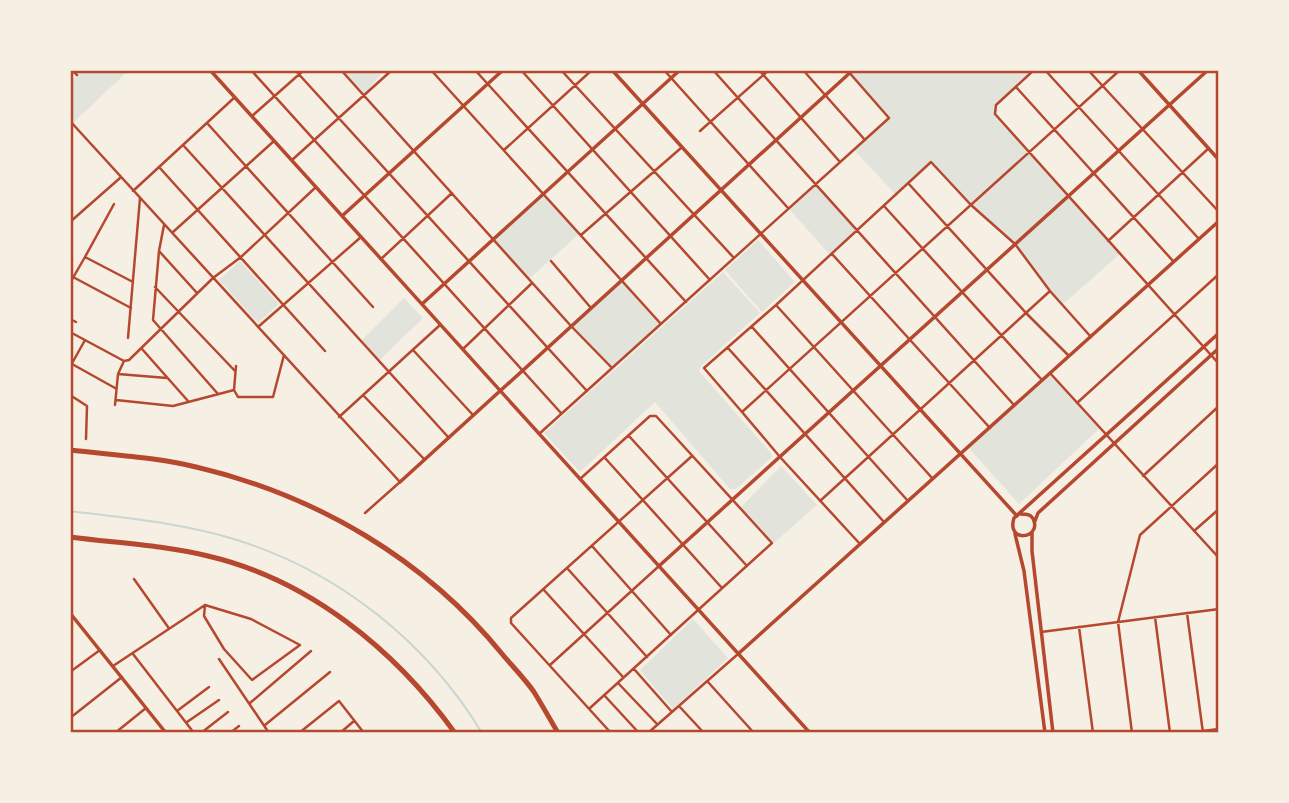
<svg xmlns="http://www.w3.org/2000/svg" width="1289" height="803" font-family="'PT Sans Narrow',sans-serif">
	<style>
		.green { fill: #e2e4dc }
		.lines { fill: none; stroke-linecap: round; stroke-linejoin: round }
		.stream { stroke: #c9d6d2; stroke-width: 2 }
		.minor { stroke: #b5482f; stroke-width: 2.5 }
		.tertiary { stroke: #b5482f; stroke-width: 3.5 }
		.secondary { stroke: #b5482f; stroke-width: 3.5 }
		.motorway { stroke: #b5482f; stroke-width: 5 }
		.neatline { fill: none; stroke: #b5482f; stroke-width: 2.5 }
	</style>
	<rect width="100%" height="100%" fill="#f6efe4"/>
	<path class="green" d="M83 70H129L72 124 70 121V82Z
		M341 70H384L364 95Z
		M853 70H1034L996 105 995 114 1120 254 1062 305 1015 244 971 205 932 162 896 195 854 150 889 118 849 73Z
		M816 185 857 231 830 255 789 209Z
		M543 194 553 207 579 234 529 279 493 239Z
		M758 240 795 282 762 312 725 270Z
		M240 261 279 304 258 323 219 280Z
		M723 272 760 313 701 366 699 371 771 453 772 457 736 489H730L655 402 580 472 544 433Z
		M622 280 661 324 612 368 571 326Z
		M404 298 423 318 379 361 361 341Z
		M1050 373 1100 428 1019 504 968 447Z
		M781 466 817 505 774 543 741 507Z
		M693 619 728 658 673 709 640 670Z"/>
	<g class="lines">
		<path class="stream" d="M70 511C125 518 184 523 237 540 339 572 427 642 482 733"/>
		<path class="minor" d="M72 70 77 75
			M251 70 561 413
			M295 70 587 391
			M341 70 571 326 612 368
			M431 70 661 324
			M475 70 686 302
			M521 70 710 280
			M561 70 734 258
			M664 70 788 208
			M713 70 1014 405
			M759 70 840 162
			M803 70 865 140
			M1034 70 996 105 995 114 1219 364
			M1045 70 1199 239
			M1088 70 1219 212
			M1016 87 1173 261
			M252 116 304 70
			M70 121 400 482 365 513
			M207 123 373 307
			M700 131 769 70
			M183 145 449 438
			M504 150 592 70
			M292 160 392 70
			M159 167 325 351
			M908 183 1026 313 1068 355
			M133 191 235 97
			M114 204 85 257 133 282
			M884 206 1042 380
			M70 222 120 178
			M164 225 159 251 153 320 218 394
			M173 232 274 141
			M581 235 681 148
			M1108 241 1209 148
			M159 251 197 293
			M832 254 990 428
			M381 259 452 193
			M551 261 591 308
			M73 277 131 308
			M70 283 85 257
			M155 287 235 371
			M776 305 933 479
			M70 319 76 322
			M258 327 361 237
			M752 327 908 501
			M70 332 124 361
			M128 338 140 198
			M728 348 884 522
			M142 349 188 401
			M463 349 531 284
			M413 350 473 415
			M72 364 115 388
			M70 367 85 340
			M1050 373 1219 558
			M118 374 167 378
			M234 390 238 397H273L284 355
			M70 395 87 406 86 439
			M363 395 424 459
			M116 400 173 406 234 390 236 366
			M1077 403 1219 274
			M115 405 118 374 124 361 129 360 213 278 241 257 316 187
			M742 412 704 368 776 305 931 162 971 205 1015 244 1050 291 1091 337
			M339 417 440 325
			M539 434 889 118 847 70
			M629 436 747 566
			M605 458 722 588
			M1143 476 1219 406
			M580 479 650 416H656L772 543 590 708
			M820 501 1050 291
			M1194 531 1219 509
			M860 544 780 457 742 412 1120 70
			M592 546 671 635
			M567 568 647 657
			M134 579 168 627
			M543 589 623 677
			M1187 613 1203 733
			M1155 617 1170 733
			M1079 627 1093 733
			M1041 632 1219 609
			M133 654 194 733
			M219 659 269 733
			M550 665 659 566
			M113 666 205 605 251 619 300 645 252 680 224 649 204 616 205 605
			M634 669 672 712
			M70 672 100 650
			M708 682 754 733
			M618 683 657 724
			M604 695 639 733
			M250 703 311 651
			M679 706 704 733
			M177 711 209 687
			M70 718 122 677
			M187 722 219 700
			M265 725 330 672
			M115 733 146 708
			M201 733 228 712
			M230 733 239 726
			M299 733 339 701 364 733
			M340 733 354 721
			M611 733 511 623V618L692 456
			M648 733 738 654
			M1132 733 1118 622 1140 535 1219 463
			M1186 733 1219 729"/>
		<path class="tertiary" d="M210 70 810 733
			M612 70 1017 516
			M1138 70 1219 160
			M342 216 503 70
			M422 304 680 70
			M400 482 853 70
			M659 566 1208 70
			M70 613 166 733
			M738 654 1219 221"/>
		<path class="secondary" d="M1020 514C1026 514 1032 514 1034 521 1040 539 1006 543 1014 518L1219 333
			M1035 521 1038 513 1219 348
			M1032 533V551L1053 733
			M1015 534 1024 571 1045 733"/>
		<path class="motorway" d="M70 450C112 455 156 457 196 467 316 495 425 559 503 655 513 667 525 679 534 692 542 705 550 719 558 733
			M70 537C116 543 163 545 208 556 310 580 395 650 455 733"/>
	</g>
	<rect width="1289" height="803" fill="none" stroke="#f6efe4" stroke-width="144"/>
	<rect x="72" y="72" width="1145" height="659" class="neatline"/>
</svg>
